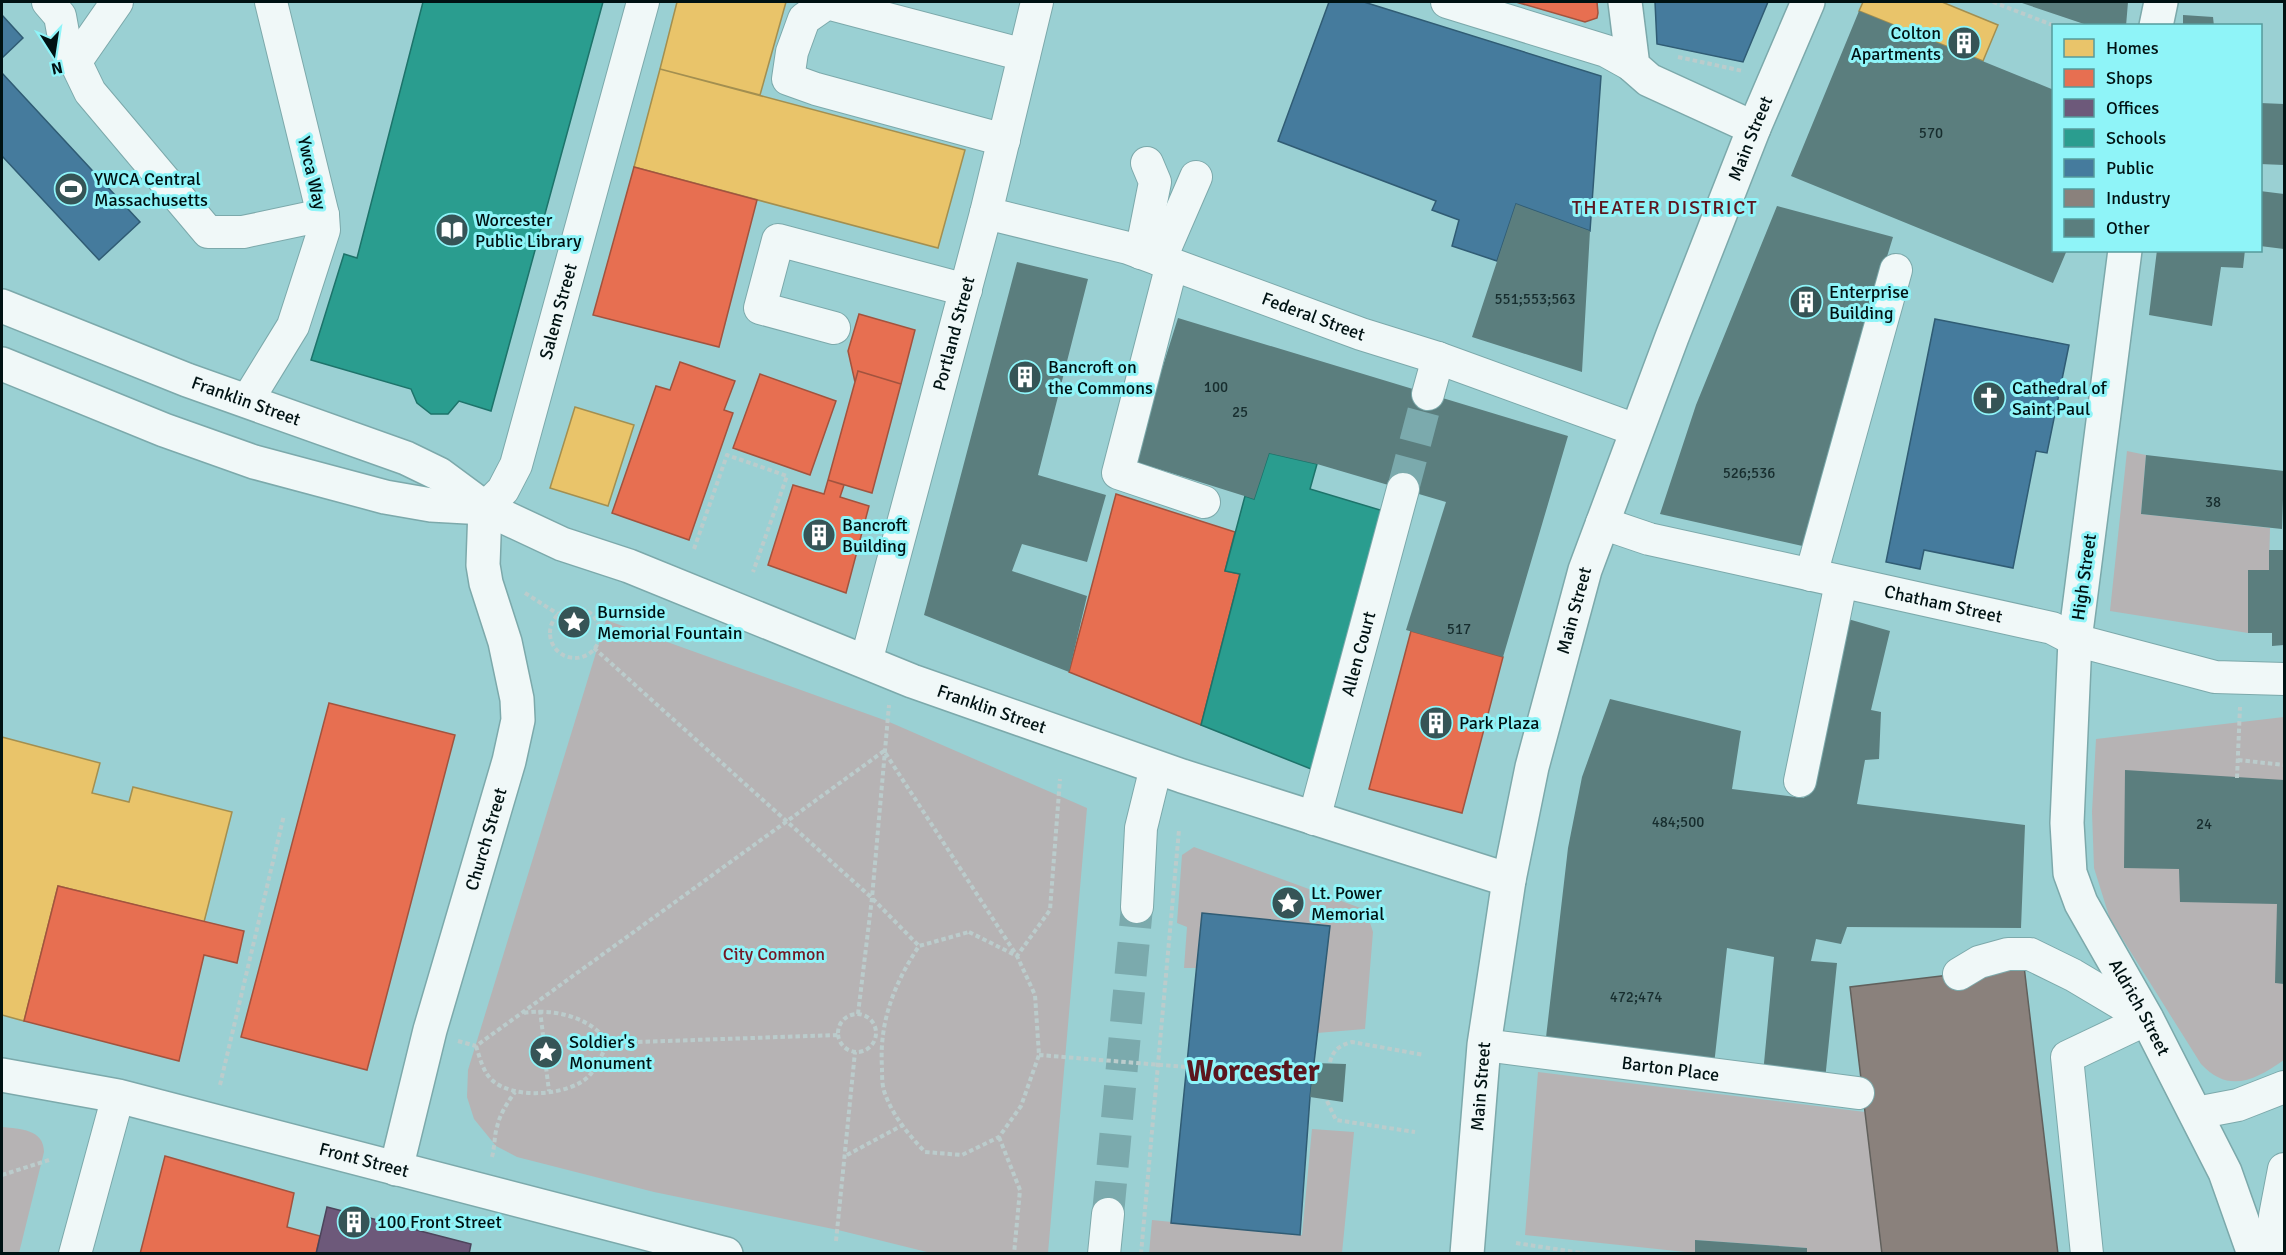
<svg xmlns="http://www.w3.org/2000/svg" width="2286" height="1255" font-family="Signika,sans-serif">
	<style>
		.green { fill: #b6b3b4 }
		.homes { fill: #e9c46a; stroke: #a38f50; stroke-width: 1.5 }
		.shops { fill: #e76f51; stroke: #a2533e; stroke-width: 1.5 }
		.offices { fill: #6d597a; stroke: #4c445b; stroke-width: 1.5 }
		.schools { fill: #2a9d8f; stroke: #1d736a; stroke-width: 1.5 }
		.public { fill: #457b9d; stroke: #305c74; stroke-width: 1.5 }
		.industry { fill: #8a817c; stroke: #61605c; stroke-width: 1.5 }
		.building { fill: #5b7e7e }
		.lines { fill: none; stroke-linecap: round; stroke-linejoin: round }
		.minor-tunnel { stroke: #7baaad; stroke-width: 32; stroke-dasharray: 32 16; stroke-linecap: butt }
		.minor-casing { stroke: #7ca9ab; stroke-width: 34 }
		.major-casing { stroke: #7ca9ab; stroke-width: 36 }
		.path { stroke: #bcc; stroke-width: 4; stroke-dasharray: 4.5 3; stroke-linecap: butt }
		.minor { stroke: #f0f8f8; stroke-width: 32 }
		.major { stroke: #f0f8f8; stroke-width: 33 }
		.labels { text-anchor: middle; stroke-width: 6; stroke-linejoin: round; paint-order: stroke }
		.number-label { font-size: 15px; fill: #172d2e }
		.poi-label { font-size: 18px; fill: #001213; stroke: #8ff4f8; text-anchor: start }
		.street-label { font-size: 18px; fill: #001213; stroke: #8ff4f8 }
		.park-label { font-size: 18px; fill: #741723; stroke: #8ff4f8 }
		.neighbourhood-label { font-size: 20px; letter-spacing: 1.5px; fill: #5c161e; stroke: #8ff4f8 }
		.town-label { font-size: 30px; font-weight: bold; fill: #5c161e; stroke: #8ff4f8 }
	</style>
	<rect width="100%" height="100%" fill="#9ad0d3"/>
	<path class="green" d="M2127 451 2146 455 2141 514 2270 528 2269 570 2248 571V633L2110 611Z
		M606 620 887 721 1087 808 1048 1253H931L838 1230 654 1192 517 1157 496 1146 474 1119 467 1097 468 1070Z
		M2284 717V1060C2255 1080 2229 1094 2201 1064L2110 919 2099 884 2094 868 2092 812 2096 739Z
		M1194 847 1366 910 1373 932 1365 1029 1317 1033 1330 926 1202 913 1196 968H1184L1187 927 1177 923 1182 855Z
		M1538 1072 1865 1112 1882 1253H1807V1248L1696 1240 1695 1253 1525 1235Z
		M2 1127C20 1129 44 1129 44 1152L19 1253H2Z
		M1312 1129 1354 1132 1342 1253 1149 1254 1152 1220 1302 1235Z"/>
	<path class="homes" d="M677 2H786L760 95 660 69Z
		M1863 2H1942L1998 25 1983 61 1859 11Z
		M660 69 965 150 938 248 634 167Z
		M575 407 634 425 608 506 550 488Z
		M2 737 100 763 92 793 129 802 133 787 232 812 204 922 58 886 24 1021 2 1015Z"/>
	<path class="shops" d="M1516 2H1597L1598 13 1597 18 1585 22Z
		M634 167 757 200 719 347 593 315Z
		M859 314 915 330 901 384 858 371 855 382 848 351Z
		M680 362 735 381 724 410 733 413 689 540 612 513 656 386 670 390Z
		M858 371 901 384 872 493 828 480Z
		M760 374 836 401 810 475 733 448Z
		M828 480 844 485 840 497 869 506 846 593 768 565 793 485 824 494Z
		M1116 494 1235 532 1225 571 1240 574 1201 725 1069 672Z
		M1411 631 1503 657 1462 813 1369 789Z
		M329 703 455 735 367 1070 241 1037Z
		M58 886 244 931 237 963 204 955 179 1061 24 1021Z
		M165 1156 294 1193 287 1227 320 1236 316 1254H140Z"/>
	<path class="offices" d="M327 1207 471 1244 469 1254H316Z"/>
	<path class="schools" d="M423 2H603L491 411 459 401 448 414H431L417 403 411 389 311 360 344 254 357 258Z
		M1269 453 1317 464 1310 489 1390 513 1321 773 1201 725 1240 574 1225 571 1245 496 1254 499Z"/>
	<path class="public" d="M1329 2H1364L1601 76 1590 231 1516 204 1497 261 1452 246 1459 220 1432 210 1436 201 1278 141Z
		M1655 2H1768L1743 62 1657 44Z
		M2 15 23 38 2 58Z
		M2 73 140 222 99 260 2 156Z
		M1935 319 2069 345 2047 453 2036 451 2013 568 1924 550 1920 569 1886 562Z
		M1202 913 1330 926 1310 1097 1300 1235 1171 1223Z"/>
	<path class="industry" d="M2024 966 2058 1254H1882L1850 987Z"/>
	<path class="building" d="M2019 2H2128L2126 26H2090Z
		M1859 11 2054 90V250H2067L2053 283 1791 176Z
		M2183 15 2213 17 2214 26H2183Z
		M2260 103 2284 104V165L2260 164Z
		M2260 191 2284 194V249L2260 246Z
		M1516 204 1590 231 1582 372 1472 337Z
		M1777 206 1893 237 1845 395 1807 547 1660 514 1696 405Z
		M2157 250H2245L2243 268 2221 267 2212 326 2149 315Z
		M1017 262 1088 279 1038 475 1106 495 1087 562 1022 544 1012 571 1087 596 1069 672 924 615Z
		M1178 318 1568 436 1503 657 1406 630 1446 502 1317 464 1269 453 1254 499 1133 461Z
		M2146 455 2284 471 2282 529 2141 514Z
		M2269 550H2284V645L2272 646V633H2248V570H2269Z
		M1841 617 1890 631 1871 710 1881 712 1879 759 1865 760 1857 804 2025 825 2021 928 1847 927 1841 944 1816 939 1811 961 1837 963 1825 1080 1763 1074 1774 957 1727 948 1714 1065 1545 1046 1568 848 1582 777 1610 699 1741 731 1732 789 1804 798Z
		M2125 770 2284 780V984L2275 983 2277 904 2180 902 2179 869 2124 868Z
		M1314 1063 1346 1064 1343 1102 1310 1097Z
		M1695 1240 1807 1248V1254H1695Z"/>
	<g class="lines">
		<path class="minor-tunnel" d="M1403 489 1428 394
			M1108 1214 1137 907"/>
		<defs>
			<g id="minor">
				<path d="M48 2 60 16 64 38 90 92 208 232H243L323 215"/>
				<path d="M1447 2 1606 51 1633 66"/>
				<path d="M76 61 117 2"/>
				<path d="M1004 140 816 89 788 79 792 52 804 19 827 3 1024 55"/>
				<path id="s1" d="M986 213 1128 248 1361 334 1438 358 1636 430"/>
				<path d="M1141 253 1155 182 1147 163"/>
				<path d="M1160 260 1196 177"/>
				<path d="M1172 264 1118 473 1204 502"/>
				<path d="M834 328 760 308 778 240 966 290"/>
				<path d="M1428 394 1438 358"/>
				<path d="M247 401 293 326 324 230 323 215 271 2"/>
				<path id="s2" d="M485 508 503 490 516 465 643 2"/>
				<path id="s3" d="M1602 523 1649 539 2052 628 2075 640 2215 677 2284 679"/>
				<path d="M1811 575 1896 270"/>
				<path id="s4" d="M866 662 986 213 1037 2"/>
				<path d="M1800 781 1841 583"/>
				<path id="s5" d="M1314 819 1403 489"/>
				<path d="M1137 907 1141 828 1156 767"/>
				<path d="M1959 974 1979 962 2008 954H2030L2073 975 2147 1019"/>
				<path id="s6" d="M1484 1045 1858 1093"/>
				<path d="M2196 1113 2238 1105 2284 1087"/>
				<path d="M75 1254 118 1096"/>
				<path d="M1104 1254 1108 1214"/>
				<path d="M2087 1254 2067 1057 2147 1019"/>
				<path d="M2275 1254V1216L2284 1169"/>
			</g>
			<g id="major">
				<path d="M1625 2 1633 66 1649 80 1754 128"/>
				<path d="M2156 26 2161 2"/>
				<path id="s7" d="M2125 250 2075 640 2067 823 2070 873 2081 903 2147 1019 2225 1172 2254 1254"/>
				<path id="s8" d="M2 306 187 380 406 458 439 474 485 508 562 544 629 566 912 681 1182 776 1509 880"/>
				<path d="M2 364 164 430 254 462 385 497 431 505 485 508"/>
				<path id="s9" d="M2 1075 118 1096 726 1254"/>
				<path id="s10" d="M396 1169 430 1030 509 761 518 720 517 699 505 642 486 583 483 565 485 508"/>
				<path id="s11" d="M1467 1254 1484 1045 1509 880 1532 767 1585 570 1672 337 1754 128 1808 2"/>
			</g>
		</defs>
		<use href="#minor" class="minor-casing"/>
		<use href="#major" class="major-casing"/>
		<path class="path" d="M1993 2 2055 26
			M1678 57 1743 71
			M694 549 727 455 787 476 753 572
			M525 593 558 614
			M550 633a25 25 0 1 1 50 0a25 25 0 1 1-50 0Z
			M594 648 872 898 919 946
			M2238 760 2284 765
			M2237 778 2240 707
			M969 932 1017 956 1035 995 1039 1055 1021 1106 999 1137 962 1155 925 1152C908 1134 892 1115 884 1091 882 1084 882 1075 882 1068 879 1022 894 984 919 946Z
			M540 1010 543 1035
			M524 1013C552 1008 592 1017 608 1043
			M858 1014 872 898 889 705
			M838 1033a19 19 0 1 1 38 0a19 19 0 1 1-38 0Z
			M458 1041 476 1046 884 751 1017 956 1050 910 1060 779
			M476 1046C480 1058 483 1072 492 1080 513 1100 569 1096 589 1076 597 1067 602 1054 608 1043L838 1035
			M1039 1055 1186 1067
			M1330 1062C1333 1050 1340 1045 1352 1042L1424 1055
			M546 1067 549 1091
			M220 1085 284 815
			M1327 1101 1336 1120 1415 1132
			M999 1137 1020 1190 1014 1254
			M847 1155 901 1126
			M492 1157C495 1146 494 1137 497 1127 500 1114 507 1103 515 1092
			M2 1175 49 1160
			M836 1241 855 1052
			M1516 1243 1588 1254
			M1141 1254 1179 830"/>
		<use href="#minor" class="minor"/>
		<use href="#major" class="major"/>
	</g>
	<defs>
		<symbol id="building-disc" viewBox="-11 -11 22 22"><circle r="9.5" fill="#365456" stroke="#8ff4f8"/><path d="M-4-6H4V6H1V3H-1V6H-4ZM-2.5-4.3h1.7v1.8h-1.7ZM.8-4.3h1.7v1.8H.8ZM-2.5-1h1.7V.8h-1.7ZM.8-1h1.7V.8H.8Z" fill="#fff"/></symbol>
		<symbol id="stadium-disc" viewBox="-11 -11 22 22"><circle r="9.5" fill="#365456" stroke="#8ff4f8"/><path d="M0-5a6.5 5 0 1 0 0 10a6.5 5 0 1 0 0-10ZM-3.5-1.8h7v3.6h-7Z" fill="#fff"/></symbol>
		<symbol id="library-disc" viewBox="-11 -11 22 22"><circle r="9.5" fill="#365456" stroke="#8ff4f8"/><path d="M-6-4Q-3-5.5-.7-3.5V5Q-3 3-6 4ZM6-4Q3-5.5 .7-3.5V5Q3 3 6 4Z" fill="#fff"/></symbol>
		<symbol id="church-disc" viewBox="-11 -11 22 22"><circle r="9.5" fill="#365456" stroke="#8ff4f8"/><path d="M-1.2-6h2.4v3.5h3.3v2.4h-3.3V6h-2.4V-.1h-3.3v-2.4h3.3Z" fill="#fff"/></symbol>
		<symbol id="sight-disc" viewBox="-11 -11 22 22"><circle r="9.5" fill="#365456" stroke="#8ff4f8"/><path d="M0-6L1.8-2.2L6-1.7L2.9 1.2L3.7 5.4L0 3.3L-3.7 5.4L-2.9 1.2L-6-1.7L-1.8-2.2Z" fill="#fff"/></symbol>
	</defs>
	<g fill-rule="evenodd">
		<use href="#building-disc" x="1945" y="24" width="38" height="38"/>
		<use href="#stadium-disc" x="52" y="170" width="38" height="38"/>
		<use href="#library-disc" x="433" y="211" width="38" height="38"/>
		<use href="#building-disc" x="1787" y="283" width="38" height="38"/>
		<use href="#building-disc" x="1006" y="358" width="38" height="38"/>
		<use href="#church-disc" x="1970" y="379" width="38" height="38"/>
		<use href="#building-disc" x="800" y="516" width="38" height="38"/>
		<use href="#sight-disc" x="555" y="603" width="38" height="38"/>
		<use href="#building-disc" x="1417" y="704" width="38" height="38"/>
		<use href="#sight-disc" x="1269" y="884" width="38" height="38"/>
		<use href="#sight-disc" x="527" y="1033" width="38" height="38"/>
		<use href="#building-disc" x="335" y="1203" width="38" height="38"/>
	</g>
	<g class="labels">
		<g class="number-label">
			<text x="1931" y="138">570</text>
			<text x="1535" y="304">551;553;563</text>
			<text x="1216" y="392">100</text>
			<text x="1240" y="417">25</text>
			<text x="1749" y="478">526;536</text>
			<text x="2213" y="507">38</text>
			<text x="1459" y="634">517</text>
			<text x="1678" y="827">484;500</text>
			<text x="2204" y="829">24</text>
			<text x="1636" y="1002">472;474</text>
		</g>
		<g class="poi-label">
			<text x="1941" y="39" text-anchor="end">Colton<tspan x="1941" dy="21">Apartments</tspan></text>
			<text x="94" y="185">YWCA Central<tspan x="94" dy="21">Massachusetts</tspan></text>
			<text x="475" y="226">Worcester<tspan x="475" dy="21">Public Library</tspan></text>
			<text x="1829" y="298">Enterprise<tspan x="1829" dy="21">Building</tspan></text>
			<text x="1048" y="373">Bancroft on<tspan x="1048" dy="21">the Commons</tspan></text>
			<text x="2012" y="394">Cathedral of<tspan x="2012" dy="21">Saint Paul</tspan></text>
			<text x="842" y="531">Bancroft<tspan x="842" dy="21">Building</tspan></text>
			<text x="597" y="618">Burnside<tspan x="597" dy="21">Memorial Fountain</tspan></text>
			<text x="1459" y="729">Park Plaza</text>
			<text x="1311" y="899">Lt. Power<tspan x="1311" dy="21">Memorial</tspan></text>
			<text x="569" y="1048">Soldier's<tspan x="569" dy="21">Monument</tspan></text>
			<text x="377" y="1228">100 Front Street</text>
		</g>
		<g class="street-label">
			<text dy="6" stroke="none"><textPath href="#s11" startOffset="1158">Main Street</textPath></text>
			<text transform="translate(312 173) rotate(77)" y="6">Ywca Way</text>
			<text dy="6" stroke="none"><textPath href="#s2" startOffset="213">Salem Street</textPath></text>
			<text dy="6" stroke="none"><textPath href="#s1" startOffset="344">Federal Street</textPath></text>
			<text dy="6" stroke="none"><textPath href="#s4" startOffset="340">Portland Street</textPath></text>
			<text dy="6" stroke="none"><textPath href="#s8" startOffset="262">Franklin Street</textPath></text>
			<text transform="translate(2084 577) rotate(-82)" y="6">High Street</text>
			<text dy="6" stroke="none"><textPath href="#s3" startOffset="351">Chatham Street</textPath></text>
			<text dy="6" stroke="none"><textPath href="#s11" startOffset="654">Main Street</textPath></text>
			<text dy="6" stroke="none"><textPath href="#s5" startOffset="171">Allen Court</textPath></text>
			<text dy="6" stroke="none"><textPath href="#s8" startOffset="1071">Franklin Street</textPath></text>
			<text dy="6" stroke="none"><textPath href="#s10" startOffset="342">Church Street</textPath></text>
			<text dy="6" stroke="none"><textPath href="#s7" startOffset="778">Aldrich Street</textPath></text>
			<text dy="6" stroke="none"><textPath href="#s6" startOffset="188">Barton Place</textPath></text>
			<text dy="6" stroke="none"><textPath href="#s11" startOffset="168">Main Street</textPath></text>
			<text dy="6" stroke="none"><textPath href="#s9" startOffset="372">Front Street</textPath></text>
		</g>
		<g class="park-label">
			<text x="774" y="960">City Common</text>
		</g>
		<g class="neighbourhood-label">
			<text x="1665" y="214">THEATER DISTRICT</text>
		</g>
		<g class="town-label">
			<text x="1253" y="1081">Worcester</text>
		</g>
	</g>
	<rect width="2286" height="1255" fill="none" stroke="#001213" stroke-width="6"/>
	<rect x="2052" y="24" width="210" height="228" fill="#8ff4f8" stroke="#569a9c" stroke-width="1.5"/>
	<rect x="2064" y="39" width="30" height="18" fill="#e9c46a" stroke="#569a9c" stroke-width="1.5"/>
	<text x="2106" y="54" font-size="18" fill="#001213">Homes</text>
	<rect x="2064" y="69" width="30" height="18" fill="#e76f51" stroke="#569a9c" stroke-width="1.5"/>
	<text x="2106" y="84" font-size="18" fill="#001213">Shops</text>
	<rect x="2064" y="99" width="30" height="18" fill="#6d597a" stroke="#569a9c" stroke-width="1.5"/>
	<text x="2106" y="114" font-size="18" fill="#001213">Offices</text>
	<rect x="2064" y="129" width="30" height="18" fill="#2a9d8f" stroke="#569a9c" stroke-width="1.5"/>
	<text x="2106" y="144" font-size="18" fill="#001213">Schools</text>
	<rect x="2064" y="159" width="30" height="18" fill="#457b9d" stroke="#569a9c" stroke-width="1.5"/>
	<text x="2106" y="174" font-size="18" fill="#001213">Public</text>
	<rect x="2064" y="189" width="30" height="18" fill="#8a817c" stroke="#569a9c" stroke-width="1.5"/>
	<text x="2106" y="204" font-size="18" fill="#001213">Industry</text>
	<rect x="2064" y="219" width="30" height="18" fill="#5b7e7e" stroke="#569a9c" stroke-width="1.5"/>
	<text x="2106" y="234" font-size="18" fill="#001213">Other</text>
	<g transform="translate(54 54) rotate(168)" stroke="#8ff4f8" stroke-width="4.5" paint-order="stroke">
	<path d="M0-4.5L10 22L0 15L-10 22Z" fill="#001213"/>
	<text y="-9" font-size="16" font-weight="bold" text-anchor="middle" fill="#001213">N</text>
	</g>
</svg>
